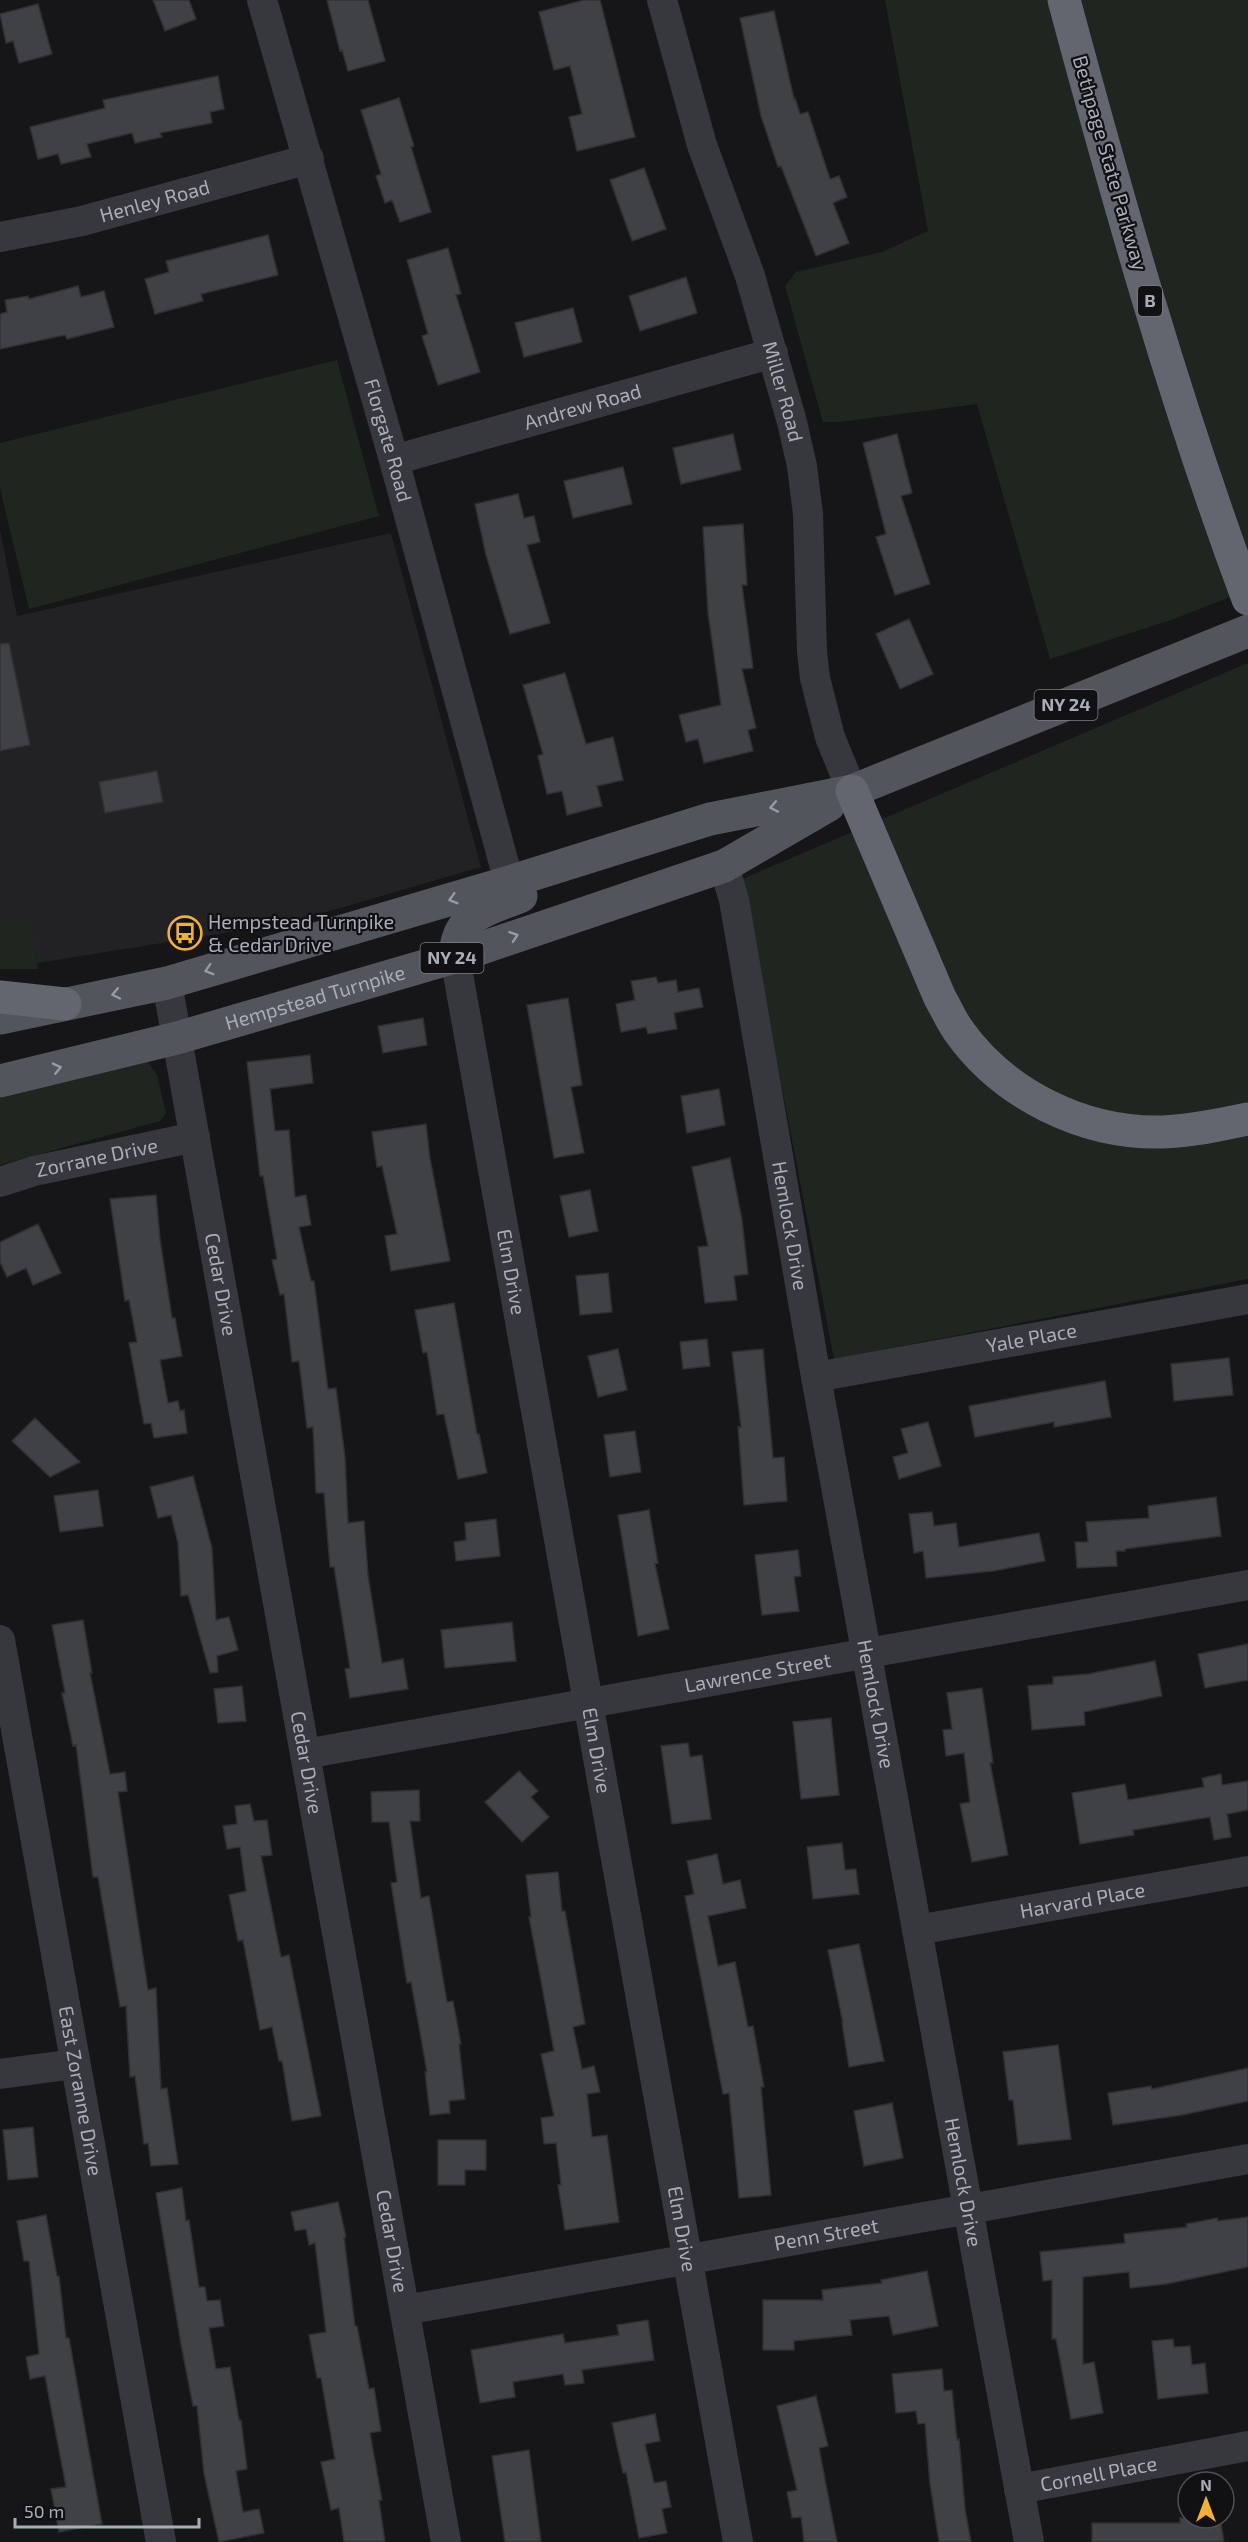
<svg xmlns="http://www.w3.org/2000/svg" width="1248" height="2542" font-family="'Exo 2',sans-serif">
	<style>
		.built { fill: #222225 }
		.green { fill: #1e261f }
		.building { fill: #404145; stroke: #303034; stroke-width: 1.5 }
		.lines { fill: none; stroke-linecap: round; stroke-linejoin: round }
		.street { stroke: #37383d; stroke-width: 30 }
		.primary { stroke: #53555c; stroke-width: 33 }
		.highway { stroke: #63666e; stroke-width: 33 }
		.oneway { stroke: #979ba6 }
		.labels { text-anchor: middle; stroke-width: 4.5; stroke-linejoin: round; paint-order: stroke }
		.shield { fill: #111113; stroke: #7b7e86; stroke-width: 1.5 }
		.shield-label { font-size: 18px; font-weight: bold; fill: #a8adb8 }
		.street-label { font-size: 20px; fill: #a8adb8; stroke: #111113 }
		.poi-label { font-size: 20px; fill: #a8adb8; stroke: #111113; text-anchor: start }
	</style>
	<rect width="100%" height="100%" fill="#161618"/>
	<path class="built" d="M0 530 17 616 391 533 481 867 292 922 38 963 0 966Z"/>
	<path class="green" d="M885 0H1248V590L1171 620 1050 659 977 404 840 422H823L785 286 796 272 882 252 928 231Z
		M337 360 379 516 29 609 0 488V443Z
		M1248 663V1279L834 1359 742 879Z
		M30 920 38 969H0V921Z
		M148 1062 157 1075 166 1113 160 1121 0 1165V1091Z"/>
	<path class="building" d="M153 0H189L196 19 165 31Z
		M327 0H368L385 61 348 71 342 50 340 51Z
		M584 0H600L635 137 577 151 569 117 582 114 570 66 554 70 539 12Z
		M38 4 52 54 19 63 13 41 6 43 0 14Z
		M774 11 794 99 795 98 800 114 808 112 830 179 839 176 847 197 833 203 849 243 816 256 781 166 778 167 761 116 740 18Z
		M218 76 224 109 210 112 212 123 160 133 162 137 135 143 132 133 87 144 91 157 61 164 58 154 38 159 30 127 105 108 103 100Z
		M399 98 414 146 411 147 431 212 400 222 392 200 385 203 376 176 381 174 361 110Z
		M644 168 666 229 632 241 610 180Z
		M268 235 278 275 201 294 203 301 155 314 145 279 169 272 166 261Z
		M448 248 461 294 456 295 480 372 438 385 422 336 428 334 407 260Z
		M686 277 697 313 640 331 629 296Z
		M78 286 81 297 104 291 114 327 67 339 65 335 0 349V314L7 312 5 300 28 296 29 299Z
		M573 308 582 342 524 357 515 323Z
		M733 434 741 470 681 484 673 448Z
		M897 434 912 493 901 496 930 584 895 595 876 537 886 534 863 443Z
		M623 467 632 504 573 518 564 481Z
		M518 494 524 518 534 516 540 542 527 545 550 623 510 634 486 555 475 504Z
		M743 524 747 585H742L753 668 742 669 756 728 748 730 753 751 704 763 698 739 686 742 679 715 721 705 708 613 703 527Z
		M909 619 933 674 900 689 876 634Z
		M9 643 30 745 0 751V644Z
		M565 673 586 744 613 737 623 780 597 786 602 806 567 815 562 791 547 794 538 756 543 754 523 685Z
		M157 771 163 802 105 813 99 782Z
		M656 977 658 983 676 980 678 992 699 988 703 1007 674 1013 677 1029 648 1034 646 1027 621 1032 616 1004 635 1000 631 981Z
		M568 998 582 1085 571 1087 584 1153 554 1158 527 1005Z
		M423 1018 427 1045 383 1053 378 1026Z
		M310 1055 313 1083 270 1089 275 1131 289 1130 295 1197 306 1195 311 1225 299 1227 311 1281H314L328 1389 336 1388 345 1457 348 1523 364 1521 368 1575 382 1663 403 1659 408 1689 350 1698 345 1669 350 1668 334 1567H330L324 1493H316L313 1427 307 1428 299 1361 292 1362 284 1294 280 1295 272 1260 277 1259 263 1176H260L247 1062Z
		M719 1089 725 1125 687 1133 681 1096Z
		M426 1124 430 1159 450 1261 391 1271 385 1236 397 1234 382 1166 377 1167 372 1132Z
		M730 1158 742 1220 748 1274 734 1276 737 1300 705 1303 698 1247 708 1246 692 1167Z
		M590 1190 598 1231 569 1237 560 1196Z
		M156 1195 160 1239 172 1318H175L182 1356 160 1360 168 1403 178 1401 180 1411 184 1410 187 1433 154 1438 151 1423 144 1424 129 1343 137 1342 129 1300 125 1301 110 1199Z
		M38 1224 61 1273 33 1285 26 1268 7 1277 0 1262V1242Z
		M608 1273 612 1312 580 1315 576 1276Z
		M454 1303 477 1434H479L487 1473 458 1479 444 1414 437 1415 427 1352 423 1353 415 1310Z
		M707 1339 710 1366 683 1369 680 1342Z
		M618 1349 627 1390 598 1397 588 1356Z
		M763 1349 773 1458 784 1457 787 1501 744 1505 738 1427H741L732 1352Z
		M1229 1358 1233 1395 1174 1401 1171 1364Z
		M1105 1381 1111 1417 1054 1427V1422L975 1437 969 1406Z
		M35 1418 80 1462 50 1477 12 1441Z
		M928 1422 941 1466 899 1479 893 1457 908 1453 901 1429Z
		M635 1431 641 1472 610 1477 604 1435Z
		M193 1476 212 1548 216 1620 229 1617 238 1650 217 1656 218 1672 210 1673 188 1595 181 1596 178 1543 171 1515 158 1518 150 1487Z
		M98 1490 103 1526 60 1532 54 1496Z
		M1216 1497 1221 1536 1125 1549V1551H1116L1117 1566 1077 1568 1075 1542H1088L1086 1522 1149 1518 1148 1506Z
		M649 1510 658 1563 655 1564 669 1629 638 1636 618 1515Z
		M932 1512 934 1526 956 1523 959 1547 1039 1533 1045 1561 993 1571 926 1578 923 1551 914 1553 909 1514Z
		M496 1519 500 1556 456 1561 454 1542 466 1540 465 1523Z
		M798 1550 801 1576 794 1577 799 1611 762 1615 755 1555Z
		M83 1620 92 1673H90L110 1774 125 1772 127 1791 118 1792 148 1990 156 1988 161 2089 167 2088 178 2164 151 2166 148 2143 144 2144 135 2076 130 2077 126 2006 120 2007 98 1877H93L76 1745 73 1746 62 1693H65L52 1625Z
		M512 1622 516 1661 445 1668 441 1630Z
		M1248 1644V1680L1205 1688 1198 1654Z
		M1155 1661 1162 1696 1084 1712 1085 1725 1032 1730 1028 1686 1053 1684V1677L1088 1674Z
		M242 1686 246 1721 218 1723 214 1689Z
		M982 1688 993 1763H990L1008 1855 972 1862 960 1804 970 1802 964 1753 946 1756 943 1730 952 1729 947 1693Z
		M831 1718 839 1795 801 1799 793 1722Z
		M688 1743 690 1757 702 1755 711 1819 672 1824 661 1746Z
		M519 1771 538 1791 531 1797 549 1817 522 1842 485 1802Z
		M1221 1774 1222 1785 1248 1781V1810L1227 1814 1231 1837 1214 1840 1210 1817 1133 1830 1134 1835 1080 1844 1072 1793 1125 1784 1128 1800 1204 1787 1202 1778Z
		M419 1790 420 1821H410L421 1898 429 1896 447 2002 453 2001 461 2044H459L465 2099 449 2101 450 2113 430 2115 425 2072H427L411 1982 407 1983 391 1883 397 1882 389 1822H372L371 1792Z
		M250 1804 254 1821 267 1820 272 1855 261 1856 281 1957 289 1955 321 2116 292 2121 282 2061H279L272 2027 260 2030 243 1940 238 1941 229 1895 246 1891 240 1847 227 1849 223 1826 237 1824 235 1806Z
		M842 1843 845 1870 856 1869 859 1894 813 1899 807 1847Z
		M717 1854 723 1884 740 1880 746 1908 708 1916 718 1966 735 1962 748 2027 753 2026 764 2087H761L771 2195 739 2198 729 2093 723 2094 685 1896 694 1894 687 1861Z
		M558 1872 562 1911H565L585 2024 573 2027 582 2069 594 2066 600 2092 587 2094 592 2137 607 2135 619 2222 565 2230 558 2185H561L556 2143 544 2144 541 2118 554 2116 541 2054 554 2051 529 1917H531L526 1875Z
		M859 1944 884 2061 849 2067 842 2023H843L828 1950Z
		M1058 2045 1071 2139 1018 2145 1013 2100H1009L1003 2052Z
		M1248 2068V2101L1182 2115 1113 2125 1108 2093 1151 2086 1152 2089Z
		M892 2103 903 2158 864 2166 854 2111Z
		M33 2127 38 2177 8 2180 3 2130Z
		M438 2140H486V2170H465V2185H438Z
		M182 2188 186 2221 189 2220 199 2287H205L207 2301 220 2300 224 2326 209 2328 216 2369 230 2367 239 2420H241L247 2469 236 2471 243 2512 259 2509 264 2533 219 2542 204 2474 197 2406H193L181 2344 156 2193Z
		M338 2202 346 2237H344L355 2326H357L369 2389 374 2388 381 2431 370 2433 382 2500H379L385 2542H344L339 2508 331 2510 321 2462 335 2459 321 2378H317L309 2335 326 2332 315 2243 309 2245 306 2229 295 2231 291 2212Z
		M46 2215 57 2276H59L66 2338H69L102 2524 59 2532 51 2489 66 2487 45 2376 30 2379 26 2357 39 2354 29 2261H24L17 2221Z
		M1248 2217V2267L1166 2284 1130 2288 1129 2272 1083 2277V2364L1094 2362 1103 2413 1071 2419 1056 2339H1052V2280L1043 2281 1040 2252 1125 2243 1124 2234 1187 2227 1186 2224 1217 2218 1218 2221Z
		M927 2271 938 2326 893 2335 889 2316 850 2320 852 2335 794 2341V2350H763V2300H823L822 2290 882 2283 881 2280Z
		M648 2320 654 2360 582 2370 584 2383 565 2385 563 2374 513 2382 515 2397 480 2403 471 2350 563 2334 565 2343 619 2335 617 2325Z
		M1173 2339 1174 2347 1190 2346 1192 2365 1205 2363 1208 2393 1158 2399 1152 2341Z
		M942 2369 944 2391 952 2390 957 2440 959 2439 965 2509 971 2542H939L930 2484 925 2423 918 2424 916 2411 896 2413 892 2374Z
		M816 2396 828 2446 819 2448 837 2542H804L801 2517 792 2518 787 2492 797 2490 777 2406Z
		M655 2414 660 2441 645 2444 654 2483 666 2481 671 2507 662 2509 667 2533 639 2538 626 2472 623 2473 612 2423Z
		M529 2450 541 2542H505L492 2456Z
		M1180 2518H1220L1224 2542H1092V2523H1180Z"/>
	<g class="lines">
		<g class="street">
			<path id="s1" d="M262 0 394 460 509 882"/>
			<path id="s2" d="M662 0 702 145 750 276 792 422 802 466 808 514 812 652 815 678 830 737 852 791"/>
			<path id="s3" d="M0 237 82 221 309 159"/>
			<path id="s4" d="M394 460 773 353"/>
			<path id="s5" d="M724 866 734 900 816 1377 1029 2542"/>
			<path id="s6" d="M455 957 738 2542"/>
			<path id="s7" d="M167 983 446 2542"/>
			<path id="s8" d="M0 1182 34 1171 195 1137"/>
			<path id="s9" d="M816 1377 1248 1299"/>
			<path id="s10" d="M0 1640 161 2542"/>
			<path id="s11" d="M305 1754 1248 1585"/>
			<path id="s12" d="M917 1930 1248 1871"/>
			<path d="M0 2074 75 2064"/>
			<path id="s13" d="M405 2310 1248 2159"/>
			<path id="s14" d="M1019 2489 1248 2446"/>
		</g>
		<g class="primary">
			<path d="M455 957C457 913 486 911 521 896"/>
			<path d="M0 1018 167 983 509 882 710 819 852 791 1248 631"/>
			<path id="s15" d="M0 1081 177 1038 455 957 724 866 829 805"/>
		</g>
		<path class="highway" d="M1064 0C1118 201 1175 403 1248 599
			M852 791 940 998C946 1008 951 1020 958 1030 1003 1094 1083 1134 1162 1132 1191 1131 1220 1125 1248 1119
			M0 997 65 1004"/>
	</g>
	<defs><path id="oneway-chevron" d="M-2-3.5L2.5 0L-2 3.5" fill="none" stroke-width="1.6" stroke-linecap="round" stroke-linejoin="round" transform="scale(1.5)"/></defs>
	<g class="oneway">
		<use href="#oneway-chevron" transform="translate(774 807) rotate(169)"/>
		<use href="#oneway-chevron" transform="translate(453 899) rotate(164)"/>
		<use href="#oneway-chevron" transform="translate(514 936) rotate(-19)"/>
		<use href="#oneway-chevron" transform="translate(209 970) rotate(163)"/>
		<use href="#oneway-chevron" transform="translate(116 994) rotate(168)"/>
		<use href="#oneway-chevron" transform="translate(57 1068) rotate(-13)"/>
	</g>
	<defs>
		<symbol id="bus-ring" viewBox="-11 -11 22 22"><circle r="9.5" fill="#111113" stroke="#f2b134" stroke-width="1.5"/><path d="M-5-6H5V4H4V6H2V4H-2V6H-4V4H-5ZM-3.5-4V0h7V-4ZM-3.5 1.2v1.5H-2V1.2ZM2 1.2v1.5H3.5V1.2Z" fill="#f2b134"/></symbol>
	</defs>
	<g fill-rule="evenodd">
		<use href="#bus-ring" x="166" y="914" width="38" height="38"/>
	</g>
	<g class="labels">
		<g class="shield">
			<rect x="1138" y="286" width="24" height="30" rx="4.5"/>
			<rect x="1034.5" y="690" width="63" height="30" rx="4.5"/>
			<rect x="420.5" y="943" width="63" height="30" rx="4.5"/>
		</g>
		<g class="shield-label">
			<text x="1150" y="307">B</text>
			<text x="1066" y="711">NY 24</text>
			<text x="452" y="964">NY 24</text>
		</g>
		<g class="street-label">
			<text transform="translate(1110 163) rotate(74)" y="7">Bethpage State Parkway</text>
			<text dy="7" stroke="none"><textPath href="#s3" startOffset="159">Henley Road</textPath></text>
			<text dy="7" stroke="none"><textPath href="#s2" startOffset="410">Miller Road</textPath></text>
			<text dy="7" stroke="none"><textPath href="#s4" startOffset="196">Andrew Road</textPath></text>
			<text dy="7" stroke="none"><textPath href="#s1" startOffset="458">Florgate Road</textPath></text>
			<text dy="7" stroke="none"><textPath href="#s15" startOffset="326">Hempstead Turnpike</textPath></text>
			<text dy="7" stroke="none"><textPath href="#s8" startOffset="100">Zorrane Drive</textPath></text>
			<text dy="7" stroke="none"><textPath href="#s5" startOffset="366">Hemlock Drive</textPath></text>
			<text dy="7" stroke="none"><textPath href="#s6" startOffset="320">Elm Drive</textPath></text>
			<text dy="7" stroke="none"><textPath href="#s7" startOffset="306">Cedar Drive</textPath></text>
			<text dy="7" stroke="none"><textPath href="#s9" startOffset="219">Yale Place</textPath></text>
			<text dy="7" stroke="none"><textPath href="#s11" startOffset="460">Lawrence Street</textPath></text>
			<text dy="7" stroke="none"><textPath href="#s5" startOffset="852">Hemlock Drive</textPath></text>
			<text dy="7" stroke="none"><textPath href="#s6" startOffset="806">Elm Drive</textPath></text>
			<text dy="7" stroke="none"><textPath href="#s7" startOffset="792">Cedar Drive</textPath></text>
			<text dy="7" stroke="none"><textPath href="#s12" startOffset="168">Harvard Place</textPath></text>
			<text dy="7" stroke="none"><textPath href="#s10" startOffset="458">East Zoranne Drive</textPath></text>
			<text dy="7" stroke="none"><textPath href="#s5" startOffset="1338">Hemlock Drive</textPath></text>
			<text dy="7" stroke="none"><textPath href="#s6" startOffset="1292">Elm Drive</textPath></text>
			<text dy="7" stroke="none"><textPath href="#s13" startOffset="428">Penn Street</textPath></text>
			<text dy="7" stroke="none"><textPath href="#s7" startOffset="1278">Cedar Drive</textPath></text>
			<text dy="7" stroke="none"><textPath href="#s14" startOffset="81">Cornell Place</textPath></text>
		</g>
		<g class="poi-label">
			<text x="208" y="929">Hempstead Turnpike<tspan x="208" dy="23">&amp; Cedar Drive</tspan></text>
		</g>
	</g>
	<g transform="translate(1206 2500)"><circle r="28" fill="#111113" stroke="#4d4f55" stroke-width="1.5"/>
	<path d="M0-4.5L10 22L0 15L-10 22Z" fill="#f2b134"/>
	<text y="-9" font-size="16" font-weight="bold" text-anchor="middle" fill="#a8adb8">N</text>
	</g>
	<path d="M15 2518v9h184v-9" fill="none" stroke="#a8adb8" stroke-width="3"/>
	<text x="24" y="2518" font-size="18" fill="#a8adb8" stroke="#111113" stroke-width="4.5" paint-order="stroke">50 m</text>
</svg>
